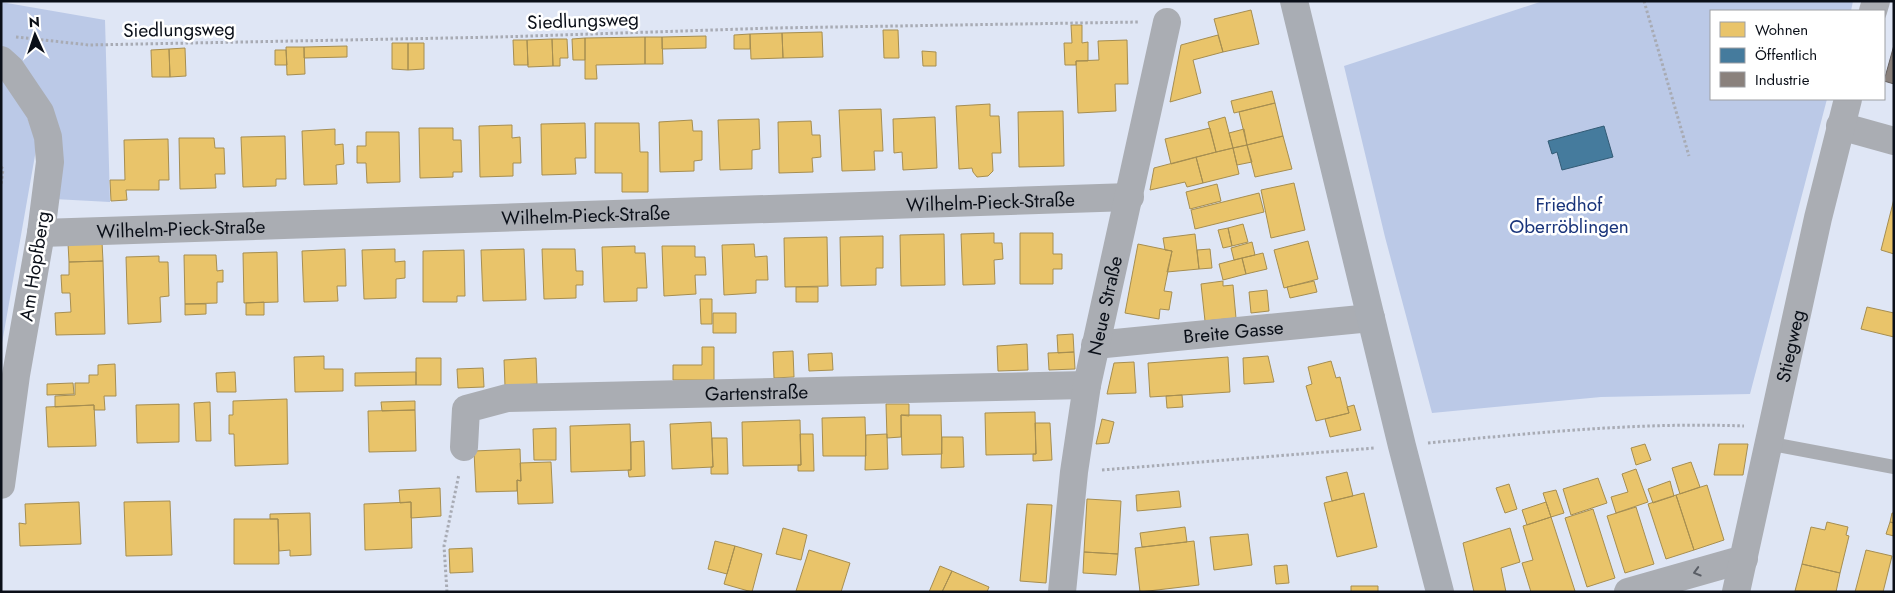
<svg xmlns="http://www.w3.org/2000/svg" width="1895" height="593" font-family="Jost,sans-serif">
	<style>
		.green { fill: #bbc9e7 }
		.homes { fill: #e9c46a; stroke: #a68e51 }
		.public { fill: #457b9d; stroke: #335b75 }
		.industry { fill: #8a817c; stroke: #645f5e }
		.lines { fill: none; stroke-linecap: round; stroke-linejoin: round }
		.path { stroke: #a8abb4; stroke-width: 3; stroke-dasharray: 2.5 2.5; stroke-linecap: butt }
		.service { stroke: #aaadb3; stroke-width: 14 }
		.minor { stroke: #aaadb3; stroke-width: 28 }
		.secondary { stroke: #a9adb4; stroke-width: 28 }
		.oneway { stroke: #5a5e66 }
		.labels { text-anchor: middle; stroke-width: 5; stroke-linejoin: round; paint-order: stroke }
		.street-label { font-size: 19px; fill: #0a0f18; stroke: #fff }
		.park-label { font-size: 19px; fill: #1a357b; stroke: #fff }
	</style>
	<rect width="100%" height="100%" fill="#dfe6f5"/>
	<path class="green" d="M1543 1H1853L1851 11H1711V99H1827L1750 394 1601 397 1432 413 1385 237 1344 66Z
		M1 2 105 20 110 202 54 199 62 143 1 48Z
		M1 76 21 100 37 144 1 349Z"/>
	<path class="homes" d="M1251 10 1259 44 1223 52 1214 19Z
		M1071 25H1082V43L1088 42V61H1076V65H1065L1064 43H1072Z
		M883 30H898L899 58H884Z
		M822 32 823 57 783 58 782 33Z
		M782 33 783 58 751 59 750 34Z
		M750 34V49H734V35Z
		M1218 35 1223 52 1193 60 1201 93 1170 102 1181 45Z
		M706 36V48L662 49V37Z
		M645 37V64L596 65 597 79H585V38Z
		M645 37H662L663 64H645Z
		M585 38V60H573L572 39Z
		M552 39H567L568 58H560V66H553Z
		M552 39 553 66 528 67 527 40Z
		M513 40H527L528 65H514Z
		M1127 40 1128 84H1115L1116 111 1078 113 1076 61 1099 60 1098 41Z
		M392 43H408V70L392 69Z
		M408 43H424V69L408 70Z
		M347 46V57L304 58V47Z
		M286 47H304L305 74 287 75Z
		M185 48 186 76 170 77 169 49Z
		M169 49 170 77H152L151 50Z
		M275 50H286L287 65H275Z
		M922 51 936 52V66H923Z
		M1272 91 1275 103 1234 113 1231 101Z
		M1275 103 1283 136 1247 145 1239 112Z
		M990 104V116H999L1001 153H992L993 171 988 176 977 177 973 172 972 168 959 169 956 106Z
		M881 109 883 151H874L875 170 842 171 839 110Z
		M1063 111 1064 166 1019 167 1018 112Z
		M935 117 937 168 903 170 902 152 894 153 893 119Z
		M1225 117 1233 148 1216 152 1208 122Z
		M759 119 760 149 752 150V169L720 170 718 120Z
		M692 120 693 131H702V160L694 161V171L660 172 659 122Z
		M811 121 812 135H820L821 157 812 158 813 172 779 173 778 122Z
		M585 123 586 158H575L576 174 542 175 541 124Z
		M595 123H639L640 152H648V192H622V173H595Z
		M512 125V138L520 137 521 163H513V176L480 177 479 126Z
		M419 128H453V140H461L462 172H453V177L420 178Z
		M1210 128 1216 152 1171 164 1165 139Z
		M335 129V145L343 144 344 164 336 165 337 184 304 185 302 131Z
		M1244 129 1247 145 1233 148 1229 133Z
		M366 132H399L400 182 367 183 366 163H357V146H366Z
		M285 136 286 179H276V186L243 187 241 137Z
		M1283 136 1292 169 1255 177 1247 145Z
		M179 138H214L215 148H224L225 174H215L216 188 180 189Z
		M168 139 169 180H159V190H126L127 200 111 201 110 180H125L124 140Z
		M1247 145 1252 162 1237 165 1233 148Z
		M1233 148 1239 174 1203 183 1196 157Z
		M1196 157 1203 183 1187 187 1185 182 1150 190 1154 168Z
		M1294 183 1305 230 1271 238 1261 190Z
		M1217 184 1221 201 1190 209 1186 192Z
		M1259 193 1264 212 1195 229 1191 210Z
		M1894 199V254L1881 250Z
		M1243 224 1248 242 1232 246 1228 228Z
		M1228 228 1232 246 1223 248 1218 230Z
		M994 233V243H1002L1003 259 994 260 995 284 963 285 961 234Z
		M1020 233H1053V254H1062V269H1053V284H1020Z
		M944 234 945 285 901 286 900 235Z
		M1195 234 1199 269 1167 272 1172 251 1165 250 1163 238Z
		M883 236V268H876V285L841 286 840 237Z
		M827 237 828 286 785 287 784 238Z
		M1308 241 1318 279 1284 288 1274 250Z
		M102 242 103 261 69 262 68 243Z
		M1252 242 1255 255 1234 260 1231 248Z
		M754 244 755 257 767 256 768 280H756V293L724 295 722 245Z
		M1138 244 1172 251 1164 291 1172 292 1169 310 1160 309 1159 319 1125 313Z
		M635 246V253H645L647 288H637V301L604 302 602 247Z
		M662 246H695V257H705L706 275H695L696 294 664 296Z
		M345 249 346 286H337L338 301 304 302 302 251Z
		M395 249V262L405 261V278L396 279V298L364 299 362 250Z
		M524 249 526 300 483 301 481 250Z
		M542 249H575L576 271H583V285H576V298L544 299Z
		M1210 249 1212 268 1199 269 1197 250Z
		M464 250 465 296H457V302H423V251Z
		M277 252 278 302 244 303 243 253Z
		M1263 253 1267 269 1246 274 1242 258Z
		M184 255H216L217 271 223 270V282H217V303L185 304Z
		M159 256V262H168L169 296 160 297 161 322 128 324 126 257Z
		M1242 258 1246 274 1223 280 1219 264Z
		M103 261 105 334 56 335 55 313 71 312 70 293H62L61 275H69V262Z
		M1223 281V286L1233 285 1236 318 1205 321 1201 284Z
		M1314 281 1317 292 1290 298 1287 287Z
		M796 287H818V302H796Z
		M1267 290 1269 311 1251 313 1249 292Z
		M700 299H712V324H701Z
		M264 302V315H246V303Z
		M185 304H206V314L185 315Z
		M1867 307 1894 313V337L1861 329Z
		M713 313H736V333H713Z
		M1073 334 1074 352 1058 353 1057 335Z
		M1027 344 1028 370 998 371 997 346Z
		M702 347H714V380H673V365H702Z
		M793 351 794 377 774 378 773 352Z
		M1074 352 1075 369 1049 370 1048 353Z
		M832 353 833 370 809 371 808 354Z
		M324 356V369H343V391L295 392 294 357Z
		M1268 356 1274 382 1244 384 1243 358Z
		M1228 357 1230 392 1150 397 1148 363Z
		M416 358H441V385H416Z
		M536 358 537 384 505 386 504 360Z
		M1331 361 1336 378 1340 377 1349 413 1316 421 1306 386 1312 384 1308 367Z
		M1134 362 1136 393 1107 394 1114 363Z
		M115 364 116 396H104L105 410H94V405L55 407V396L75 395V383H89V375H98V365Z
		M483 368 484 387 458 388 457 369Z
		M235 372 236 392H217L216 373Z
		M416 372V385L355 386V373Z
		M73 383 74 394 47 395V384Z
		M1182 395 1183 407 1167 408 1166 396Z
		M287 399 288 464 235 466 234 434H229V415H233V401Z
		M415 401V410L382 411 381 402Z
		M210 402 211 441H196L194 403Z
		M179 404V442L137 443 136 405Z
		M886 404H909V416L901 415V437L887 438Z
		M94 405 96 446 48 447 46 407Z
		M1354 405 1361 430 1330 437 1325 419 1349 413 1347 407Z
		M415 410 416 451 369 452 368 411Z
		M1035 412 1036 454 986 455 985 413Z
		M901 415H941L942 454 902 455Z
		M865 417 866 456H823L822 418Z
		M1102 419 1114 422 1109 443 1096 444Z
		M800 420 801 465 743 466 742 422Z
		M711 422 713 467 672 469 670 424Z
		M1035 423H1050L1052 460 1033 461V454H1036Z
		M630 424 631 470 571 472 570 426Z
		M556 428V460H534L533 429Z
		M800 434H813L814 471H798V465H801Z
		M887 434 888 469 865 470 866 435Z
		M942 437H963L964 467 941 468Z
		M712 438H727L728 474H711V467H713Z
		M644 441 645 476 629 477 628 470H631V442Z
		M1645 444 1651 460 1636 465 1631 448Z
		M1719 444H1748L1743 475H1714Z
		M520 449 521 481 517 480V491L476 492 474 451Z
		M551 462 553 503 518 504 517 480 521 481 520 463Z
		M1691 462 1700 487 1680 494 1672 468Z
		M1636 469 1648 502 1616 513 1611 497 1628 492 1622 474Z
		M1347 472 1353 496 1332 501 1326 477Z
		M1598 478 1607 503 1571 515 1563 489Z
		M1670 481 1674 496 1653 503 1648 489Z
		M1509 484 1517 509 1505 513 1496 488Z
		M1707 485 1724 540 1694 550 1676 495Z
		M440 488 441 516 411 518V502L400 503 399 490Z
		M1556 490 1564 513 1551 517 1543 493Z
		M1179 491 1181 507 1137 511 1136 495Z
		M1364 493 1377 547 1337 557 1324 503Z
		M1676 495 1694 550 1666 559 1648 504Z
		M1087 499 1121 501 1118 554 1084 552Z
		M170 501 172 555 126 556 124 502Z
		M79 502 81 544 20 546 19 523 26 524 25 504Z
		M411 502 412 548 365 550 364 504Z
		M1546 502 1551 517 1527 525 1522 510Z
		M1027 504 1052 505 1046 583 1020 581Z
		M1636 507 1654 564 1625 573 1607 516Z
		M1593 509 1615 578 1587 587 1565 518Z
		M310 513 311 555 290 556V550L279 551 278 519H270V514Z
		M1892 513H1894V523L1890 522Z
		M1551 517 1575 591 1573 592H1531L1522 563 1533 560 1523 526Z
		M234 519H278L279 564H234Z
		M1827 522 1848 527 1846 535 1849 536 1840 573 1802 564 1811 527 1825 530Z
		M1890 522 1894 523V536L1886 534Z
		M1185 527 1187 542 1142 547 1140 533Z
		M783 528 807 535 801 560 776 554Z
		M1510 528 1520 562 1501 568 1506 592H1474L1463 543Z
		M1248 534 1252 565 1214 570 1210 537Z
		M715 541 735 546 727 574 708 569Z
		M1194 541 1199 585 1140 592 1135 548Z
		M735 546 762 554 752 592 724 584Z
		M472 548 473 572 450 573 449 549Z
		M809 550 850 563 841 592 796 591Z
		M1866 550 1892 556 1883 592H1855Z
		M1084 552 1118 554 1116 575 1083 573Z
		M1802 564 1840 573 1836 592 1795 591Z
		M1287 565 1289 583 1276 584 1274 566Z
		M940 566 952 571 942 592H929Z
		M952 571 989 587 987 592H942Z
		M1351 586H1378V592H1351Z"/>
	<path class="public" d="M1604 126 1613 157 1562 170 1557 152 1552 154 1548 141Z"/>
	<path class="industry" d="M1894 45V84L1884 81Z"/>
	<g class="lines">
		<path class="path" d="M1644 1 1689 156
			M16 37 89 45 499 37 774 28 1140 22
			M1 167 3 169 1 186
			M1428 443C1534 433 1638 422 1744 426
			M1102 470 1375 448
			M447 592 444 546 459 474"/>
		<path class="service" d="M1767 443 1894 467"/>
		<g class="minor">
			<path d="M1873 11 1876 1"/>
			<path d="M1 60 11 69 40 112 48 137 50 162 41 233 16 375 1 485"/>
			<path d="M1840 126 1894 141"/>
			<path id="s1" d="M41 233 1130 197"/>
			<path id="s2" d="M1095 345 1371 318"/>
			<path id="s3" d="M464 447 466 409 507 398 1087 385"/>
			<path id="s4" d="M1062 592 1074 472 1087 385 1167 22"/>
			<path d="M1628 592 1744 559"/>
			<path id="s5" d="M1736 592 1818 218 1848 99"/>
		</g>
		<path class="secondary" d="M1294 1 1402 446 1440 592"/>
	</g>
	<defs><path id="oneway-chevron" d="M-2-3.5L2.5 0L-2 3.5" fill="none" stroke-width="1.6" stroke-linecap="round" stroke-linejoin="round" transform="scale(1.25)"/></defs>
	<use class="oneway" href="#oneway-chevron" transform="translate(1697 572) rotate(164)"/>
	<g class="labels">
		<g class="street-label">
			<text transform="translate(583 20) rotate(-2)" y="7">Siedlungsweg</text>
			<text transform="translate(179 29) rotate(-1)" y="7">Siedlungsweg</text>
			<text dy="7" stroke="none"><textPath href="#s1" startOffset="950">Wilhelm-Pieck-Straße</textPath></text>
			<text dy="7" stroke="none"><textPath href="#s1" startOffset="545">Wilhelm-Pieck-Straße</textPath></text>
			<text dy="7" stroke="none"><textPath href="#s1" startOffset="140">Wilhelm-Pieck-Straße</textPath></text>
			<text transform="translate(34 266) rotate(-81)" y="7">Am Hopfberg</text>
			<text dy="7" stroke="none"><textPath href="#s4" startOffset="290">Neue Straße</textPath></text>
			<text dy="7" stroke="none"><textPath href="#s2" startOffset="139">Breite Gasse</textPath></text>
			<text dy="7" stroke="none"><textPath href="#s5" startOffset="252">Stiegweg</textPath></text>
			<text dy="7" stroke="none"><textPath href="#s3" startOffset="330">Gartenstraße</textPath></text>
		</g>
		<g class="park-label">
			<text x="1569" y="211">Friedhof<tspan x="1569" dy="22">Oberröblingen</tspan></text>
		</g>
	</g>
	<rect width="1895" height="593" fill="none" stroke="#0a0f18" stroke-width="5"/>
	<rect x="1710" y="10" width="175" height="90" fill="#ffffff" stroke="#9d9fa3"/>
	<rect x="1720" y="22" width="25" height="15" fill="#e9c46a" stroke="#9d9fa3"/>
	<text x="1755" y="35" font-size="15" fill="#0a0f18">Wohnen</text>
	<rect x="1720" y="48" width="25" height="15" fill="#457b9d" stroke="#9d9fa3"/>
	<text x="1755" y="60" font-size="15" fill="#0a0f18">Öffentlich</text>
	<rect x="1720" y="72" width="25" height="15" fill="#8a817c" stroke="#9d9fa3"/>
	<text x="1755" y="85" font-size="15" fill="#0a0f18">Industrie</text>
	<g transform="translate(35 35) rotate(357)" stroke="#ffffff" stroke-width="4" paint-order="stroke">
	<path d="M0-4L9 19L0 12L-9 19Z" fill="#0a0f18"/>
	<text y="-8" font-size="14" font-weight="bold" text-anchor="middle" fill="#0a0f18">N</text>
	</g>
</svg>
